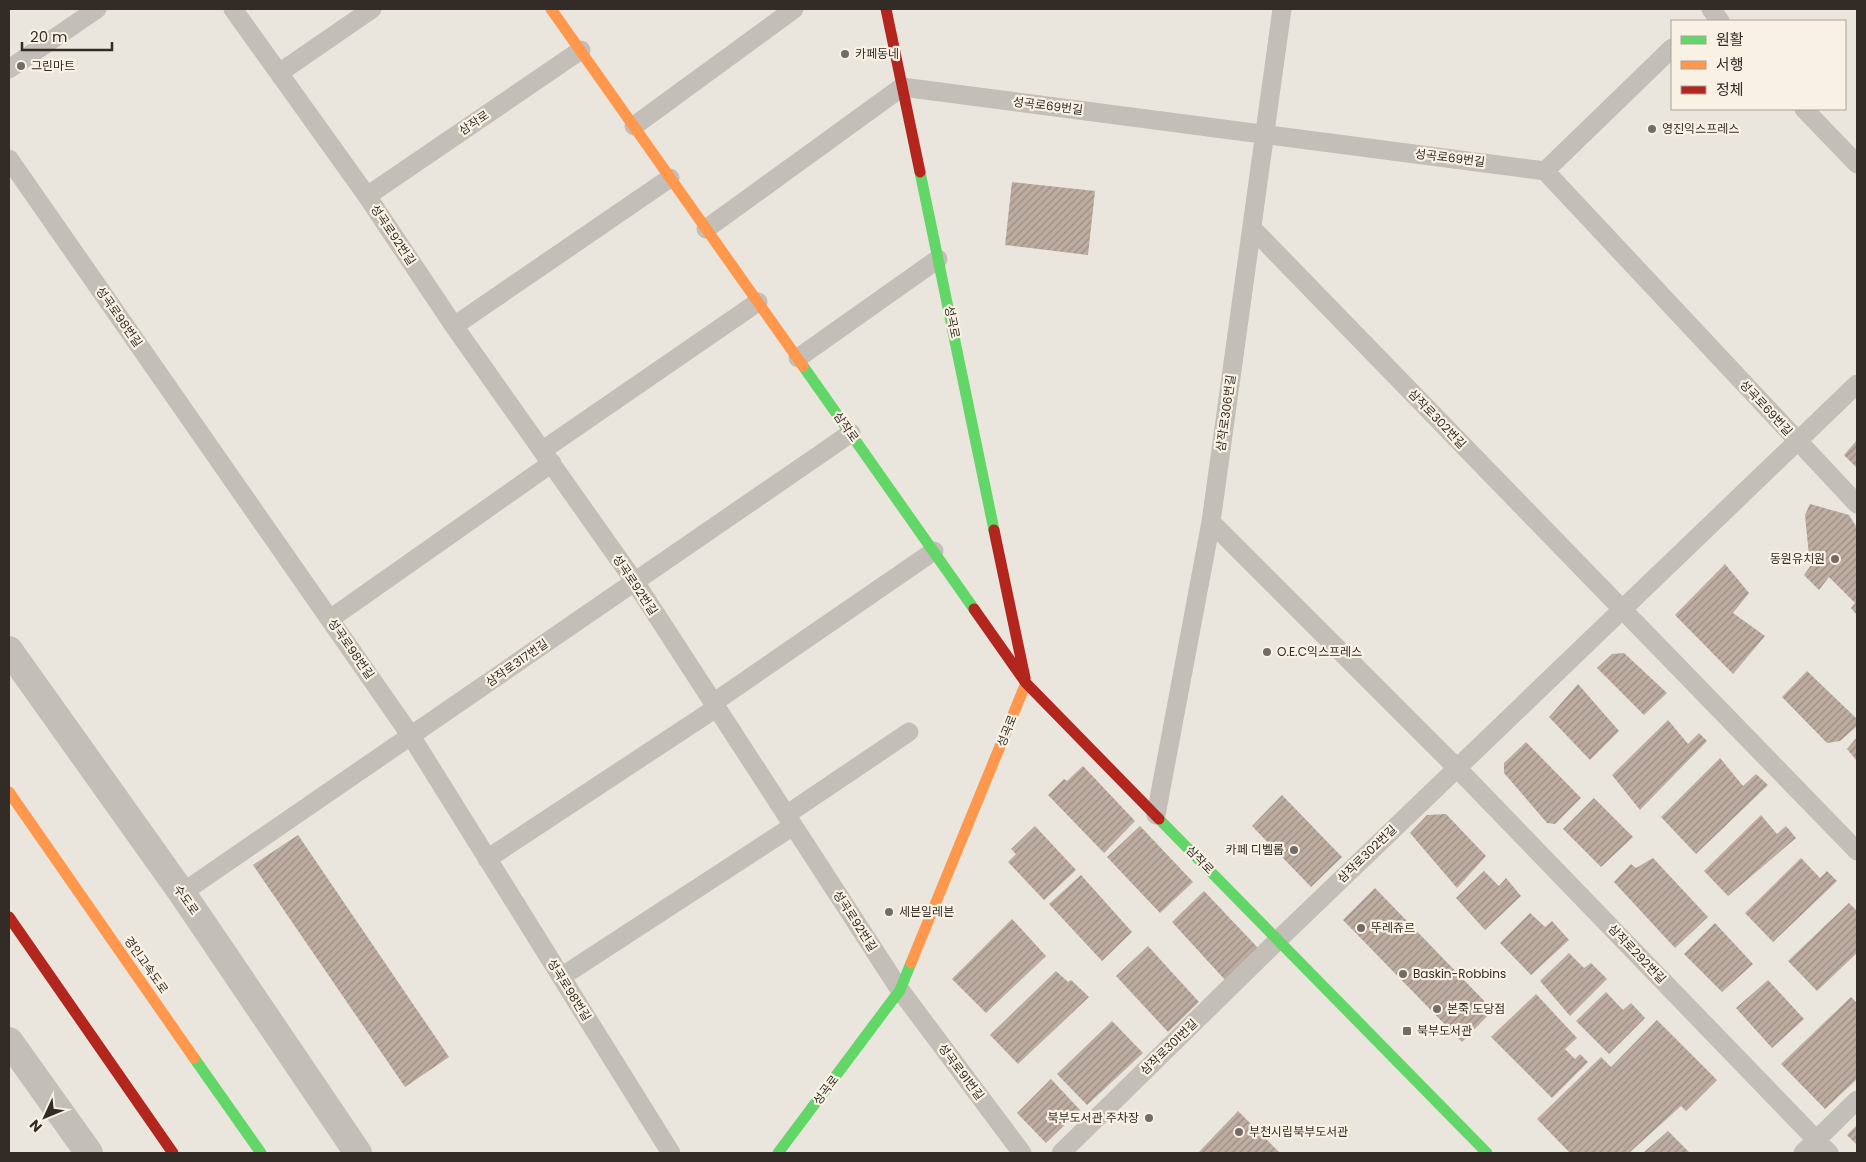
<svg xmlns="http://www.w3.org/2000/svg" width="1866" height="1162" font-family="Poppins,'Noto Sans KR',sans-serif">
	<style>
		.building { fill: url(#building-hatch) }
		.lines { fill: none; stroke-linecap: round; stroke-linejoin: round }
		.lane { stroke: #c3beb7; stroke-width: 19 }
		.street { stroke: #c3beb7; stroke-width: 28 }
		.fast { stroke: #63d668; stroke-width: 11 }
		.slow { stroke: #ff974d; stroke-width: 11 }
		.jam { stroke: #b3261e; stroke-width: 11 }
		.poi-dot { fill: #736c66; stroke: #f8f1e4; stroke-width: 2 }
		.labels { text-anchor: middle; stroke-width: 4.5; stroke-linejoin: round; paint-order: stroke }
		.poi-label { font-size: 12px; fill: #332b26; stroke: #f8f1e4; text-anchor: start }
		.street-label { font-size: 12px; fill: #332b26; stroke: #f8f1e4 }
	</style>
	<defs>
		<pattern id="building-hatch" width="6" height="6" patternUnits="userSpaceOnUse" patternTransform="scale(1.25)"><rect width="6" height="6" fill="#bdaca0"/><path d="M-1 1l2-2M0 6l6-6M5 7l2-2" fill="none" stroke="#9a8c82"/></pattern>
	</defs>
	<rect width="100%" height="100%" fill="#eae6de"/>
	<path class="building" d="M1012 182 1095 191 1088 255 1005 245Z
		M1857 440V468L1844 455Z
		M1810 504 1849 515 1857 528V615L1851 608 1855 603 1829 577 1819 590 1804 575 1814 561 1809 556 1805 515Z
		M1725 564 1749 593 1733 613 1765 636 1733 674 1675 615Z
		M1624 653 1667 693 1644 715 1597 668 1612 654Z
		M1807 671 1857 719V726L1840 741 1827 743 1782 697Z
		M1578 684 1619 731 1590 760 1549 717Z
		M1668 720 1688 744 1699 733 1707 741 1640 810 1612 775Z
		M1857 737V761L1847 749Z
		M1526 742 1581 798 1555 824 1547 823 1504 773V763Z
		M1720 758 1743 786 1756 774 1768 785 1696 854 1661 817Z
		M1083 766 1135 821 1104 853 1048 795 1064 779 1067 781Z
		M1282 795 1342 857 1311 887 1252 826Z
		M1594 798 1633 837 1601 867 1563 829Z
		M1446 814 1486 856 1457 888 1410 833 1427 815Z
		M1761 815 1777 834 1786 826 1796 838 1728 896 1704 871Z
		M1035 826 1076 870 1044 900 1008 862 1016 854 1011 849Z
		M1140 826 1193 882 1160 913 1107 857Z
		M298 835 449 1057 405 1087 253 865Z
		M1653 858 1708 917 1675 948 1614 882 1631 864 1636 868Z
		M1801 858 1820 878 1827 871 1837 881 1773 942 1745 913Z
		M1484 871 1499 886 1506 878 1521 896 1485 930 1456 898Z
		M1081 875 1132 932 1102 961 1049 904Z
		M1375 888 1493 1010 1462 1042 1343 920Z
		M1204 891 1259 949 1226 981 1172 922Z
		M1849 903 1857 911V953L1817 991 1788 961Z
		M1530 913 1545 927 1552 921 1569 940 1531 975 1500 943Z
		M1012 919 1046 956 986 1013 952 979Z
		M1715 923 1753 964 1722 992 1684 954Z
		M1148 946 1199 1002 1168 1032 1116 976Z
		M1569 953 1584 968 1591 963 1607 979 1570 1016 1540 981Z
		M1056 971 1068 982 1071 980 1089 997 1018 1064 990 1035Z
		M1768 980 1804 1019 1772 1048 1736 1008Z
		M1606 992 1623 1010 1631 1003 1645 1018 1609 1054 1576 1021Z
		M1536 994 1577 1038 1565 1049 1575 1059 1580 1054 1588 1062 1552 1098 1491 1037Z
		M1851 997 1857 1003V1079L1825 1109 1781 1064Z
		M1657 1020 1717 1080 1686 1111 1681 1106 1629 1153H1570L1537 1119 1601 1057 1611 1067Z
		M1112 1021 1143 1053 1087 1105 1057 1074Z
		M1051 1079 1080 1110 1046 1143 1017 1113Z
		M1238 1111 1280 1153H1198Z
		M1857 1125V1145L1847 1135Z
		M1668 1131 1690 1153H1643Z"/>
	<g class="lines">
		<path class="lane" d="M233 9 367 196 454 326 635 582 900 990 1022 1153
			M1711 9 1720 21
			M9 69 97 9
			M279 73 372 9
			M1804 109 1857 164
			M634 126 794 9
			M9 159 411 736 671 1153
			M1545 171 1672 48
			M367 196 581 50
			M1252 228 1857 851
			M706 229 902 87 1545 171 1857 504
			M454 326 670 178
			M798 358 938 259
			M543 450 758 302
			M1211 522 1457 768 1829 1153
			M330 619 552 463
			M713 703 934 551
			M786 815 909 732
			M1156 815 1211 522 1282 9
			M487 859 716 708
			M182 893 851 433
			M561 977 793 826
			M1061 1153 1278 940 1857 384
			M1803 1153 1857 1100"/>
		<path class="street" d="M9 650 182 893 358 1153
			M9 1041 89 1153"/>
		<path class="fast" d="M920 172 994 530
			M803 366 974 609
			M1159 819 1487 1153
			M194 1058 261 1153
			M778 1153 900 990 911 963"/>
		<path class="slow" d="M551 9 803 366
			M9 792 194 1058
			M911 963 1026 683 1025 678"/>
		<path class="jam" d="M886 9 920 172
			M994 530 1025 678
			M974 609 1026 683 1159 819
			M9 917 173 1153"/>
	</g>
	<g class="poi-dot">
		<circle cx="845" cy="54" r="5"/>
		<circle cx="21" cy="66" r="5"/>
		<circle cx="1652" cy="129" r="5"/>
		<circle cx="1835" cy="559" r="5"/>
		<circle cx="1267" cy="652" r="5"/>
		<circle cx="1294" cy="850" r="5"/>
		<circle cx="889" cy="912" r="5"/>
		<circle cx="1361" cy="928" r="5"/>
		<circle cx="1403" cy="974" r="5"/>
		<circle cx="1437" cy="1009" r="5"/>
		<rect x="1402" y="1026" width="10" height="10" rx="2.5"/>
		<circle cx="1149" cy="1118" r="5"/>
		<circle cx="1239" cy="1132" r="5"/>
	</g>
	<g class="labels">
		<g class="poi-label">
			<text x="855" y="58">카페동네</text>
			<text x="31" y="70">그린마트</text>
			<text x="1662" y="133">영진익스프레스</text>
			<text x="1825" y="563" text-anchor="end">동원유치원</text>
			<text x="1277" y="656">O.E.C익스프레스</text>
			<text x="1284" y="854" text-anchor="end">카페 디벨롭</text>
			<text x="899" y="916">세븐일레븐</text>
			<text x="1371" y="932">뚜레쥬르</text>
			<text x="1413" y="978">Baskin-Robbins</text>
			<text x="1447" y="1013">본죽 도당점</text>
			<text x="1417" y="1035">북부도서관</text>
			<text x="1139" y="1122" text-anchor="end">북부도서관 주차장</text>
			<text x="1249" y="1136">부천시립북부도서관</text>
		</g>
		<g class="street-label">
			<text transform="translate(1048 106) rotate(7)" y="4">성곡로69번길</text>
			<text transform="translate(474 123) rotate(-34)" y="4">삼작로</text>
			<text transform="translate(1450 158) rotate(7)" y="4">성곡로69번길</text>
			<text transform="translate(393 235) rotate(56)" y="4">성곡로92번길</text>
			<text transform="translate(119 317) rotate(55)" y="4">성곡로98번길</text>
			<text transform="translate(952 322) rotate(78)" y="4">성곡로</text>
			<text transform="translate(1766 408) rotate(47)" y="4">성곡로69번길</text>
			<text transform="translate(1226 413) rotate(-82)" y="4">삼작로306번길</text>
			<text transform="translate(1437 419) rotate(46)" y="4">삼작로302번길</text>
			<text transform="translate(846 427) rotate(55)" y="4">삼작로</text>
			<text transform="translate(635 585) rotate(56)" y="4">성곡로92번길</text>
			<text transform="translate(351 649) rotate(55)" y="4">성곡로98번길</text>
			<text transform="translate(517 663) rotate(-35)" y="4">삼작로317번길</text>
			<text transform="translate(1007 731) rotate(-68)" y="4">성곡로</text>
			<text transform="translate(1367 854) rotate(-44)" y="4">삼작로302번길</text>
			<text transform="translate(1200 860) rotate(46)" y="4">삼작로</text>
			<text transform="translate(186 900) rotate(55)" y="4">수도로</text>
			<text transform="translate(855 921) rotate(57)" y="4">성곡로92번길</text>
			<text transform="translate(1637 954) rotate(46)" y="4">삼작로292번길</text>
			<text transform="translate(146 965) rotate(55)" y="4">경인고속도로</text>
			<text transform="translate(569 990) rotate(58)" y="4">성곡로98번길</text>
			<text transform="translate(1169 1047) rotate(-44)" y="4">삼작로301번길</text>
			<text transform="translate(961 1072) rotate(53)" y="4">성곡로91번길</text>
			<text transform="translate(826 1090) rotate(-53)" y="4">성곡로</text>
		</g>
	</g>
	<rect width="1866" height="1162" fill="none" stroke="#332b26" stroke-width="20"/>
	<rect x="1671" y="20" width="175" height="90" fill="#f8f1e4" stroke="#a9a298"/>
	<rect x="1681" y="36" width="25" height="8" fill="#63d668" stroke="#a9a298"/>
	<text x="1716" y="45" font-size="15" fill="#332b26">원활</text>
	<rect x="1681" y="61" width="25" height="8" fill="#ff974d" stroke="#a9a298"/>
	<text x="1716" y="70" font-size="15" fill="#332b26">서행</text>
	<rect x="1681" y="86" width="25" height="8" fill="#b3261e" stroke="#a9a298"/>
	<text x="1716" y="95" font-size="15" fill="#332b26">정체</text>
	<g transform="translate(45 1117) rotate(226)" stroke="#f8f1e4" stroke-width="4" paint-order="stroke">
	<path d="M0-4L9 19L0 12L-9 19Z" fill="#332b26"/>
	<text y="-8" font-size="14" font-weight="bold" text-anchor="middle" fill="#332b26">N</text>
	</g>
	<path d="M22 42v8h90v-8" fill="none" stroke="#332b26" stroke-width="2.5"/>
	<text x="30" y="42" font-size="15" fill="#332b26" stroke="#f8f1e4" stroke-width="4" paint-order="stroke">20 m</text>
</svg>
